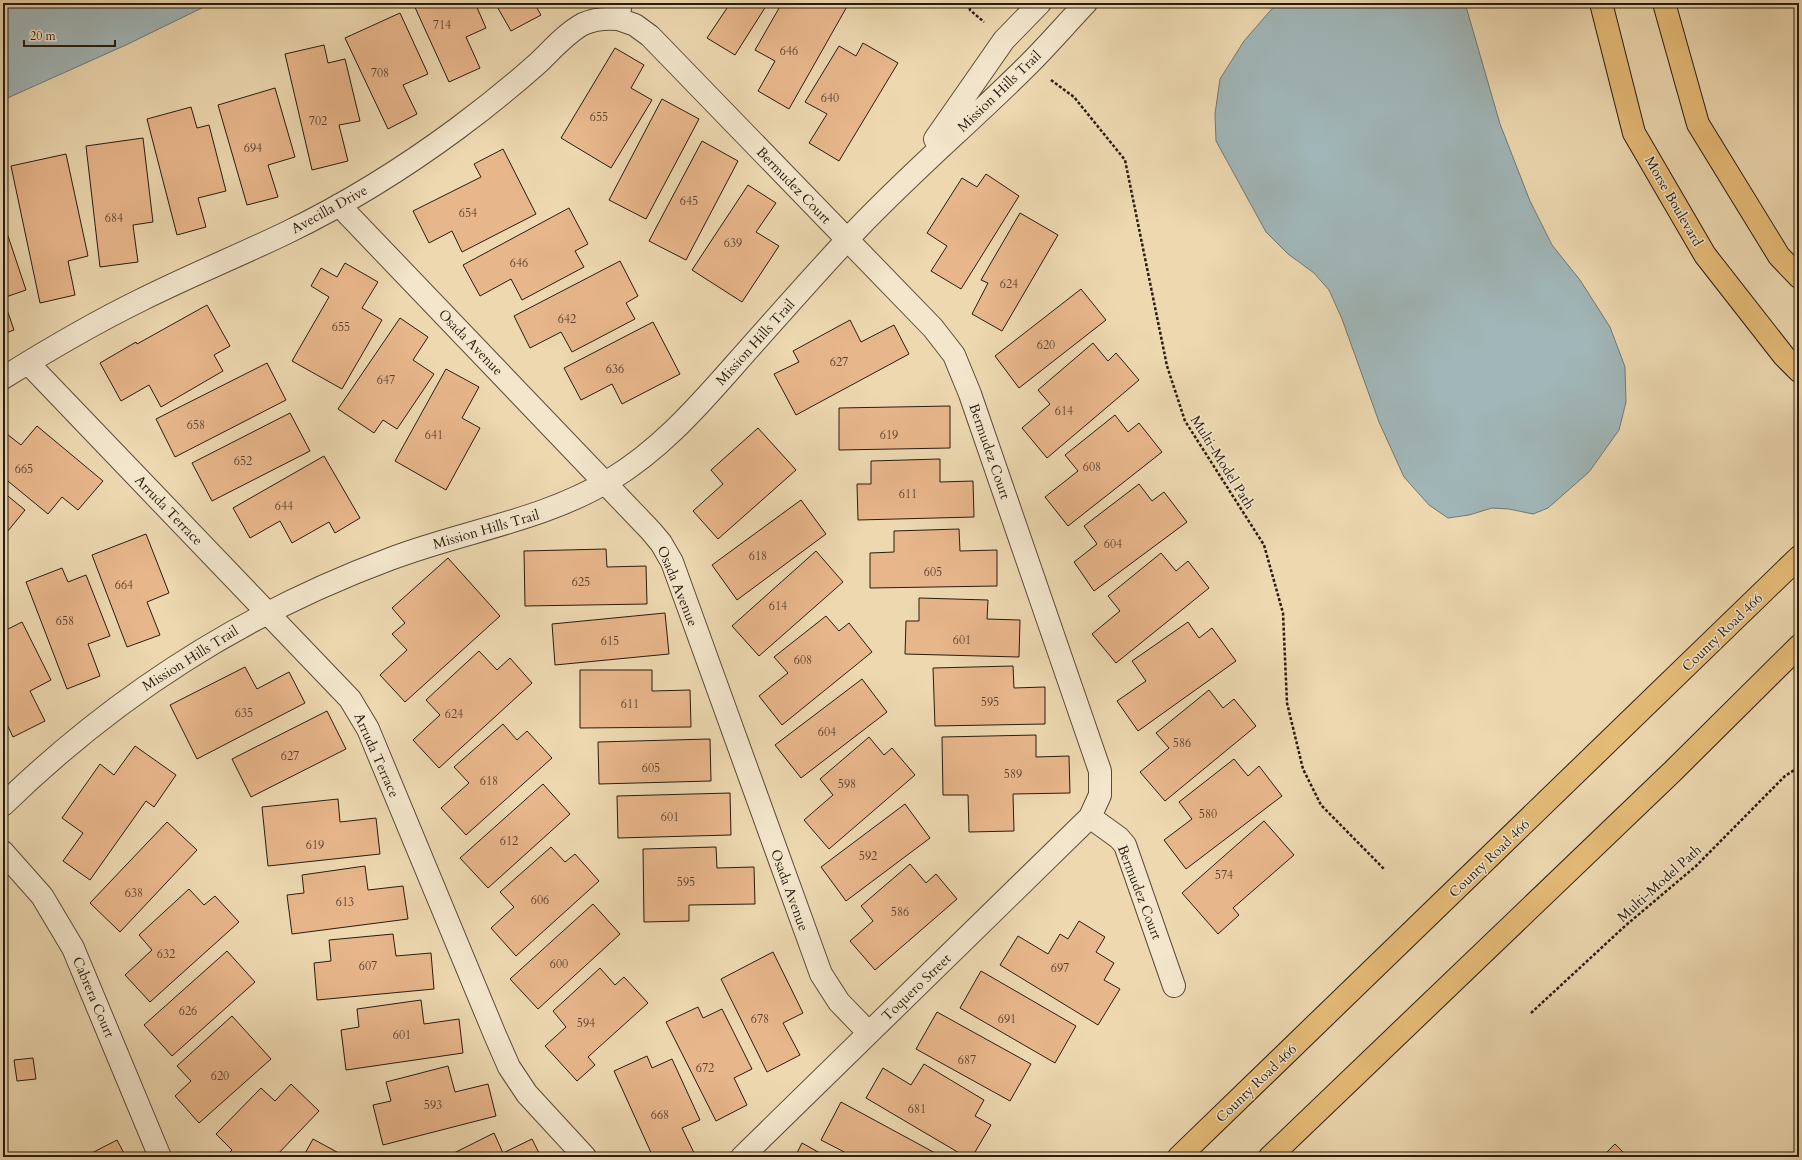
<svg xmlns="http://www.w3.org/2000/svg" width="1802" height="1160" font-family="Cardo,serif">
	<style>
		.water { fill: #a0b6b8; stroke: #707874 }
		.building { fill: #e8b68b; stroke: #291c0f }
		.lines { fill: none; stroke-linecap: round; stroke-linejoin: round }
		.minor-casing { stroke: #5a4b37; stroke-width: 24 }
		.major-casing { stroke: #291c0f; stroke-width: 24 }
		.path { stroke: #291c0f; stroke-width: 2.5; stroke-dasharray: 3 2; stroke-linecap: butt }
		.minor { stroke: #f3e6cc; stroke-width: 22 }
		.major { stroke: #e6bc78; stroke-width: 22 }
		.labels { text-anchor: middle; stroke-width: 3; stroke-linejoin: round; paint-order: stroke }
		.number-label { font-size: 12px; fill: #59422e }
		.street-label { font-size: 14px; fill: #291c0f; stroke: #f3e6cc }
	</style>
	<rect width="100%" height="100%" fill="#edd8b0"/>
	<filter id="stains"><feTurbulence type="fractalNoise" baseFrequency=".005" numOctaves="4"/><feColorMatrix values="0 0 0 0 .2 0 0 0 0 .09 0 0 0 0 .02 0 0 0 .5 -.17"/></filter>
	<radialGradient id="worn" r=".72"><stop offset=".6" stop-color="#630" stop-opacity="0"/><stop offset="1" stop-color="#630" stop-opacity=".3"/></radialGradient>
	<path class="water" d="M3 3H212L128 44 3 100Z
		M1277 3H1465L1500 124 1530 201 1552 245 1580 280 1610 327 1625 367 1626 402 1619 430 1589 472 1548 508 1533 514 1509 509 1492 508 1469 515 1448 518 1429 505 1404 477 1379 422 1342 319 1329 290 1314 273 1288 254 1266 232 1216 141 1215 114 1220 79 1244 41Z"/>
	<path class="building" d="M413 3H475L486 28 466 37 480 68 449 82Z
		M495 3H534L541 15 511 31Z
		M726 3H768L735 55 707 38 729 5Z
		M782 3H849L789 109 758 91 775 61 755 50Z
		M400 13 428 74 403 85 417 114 388 129 345 38Z
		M863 43 898 63 839 161 809 143 827 114 805 102 839 46 856 56Z
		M324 45 328 63 345 59 360 121 339 125 348 161 312 170 285 54Z
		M615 48 644 65 631 88 652 100 611 168 561 138Z
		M275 88 295 157 268 165 278 197 247 205 218 105Z
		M662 99 699 119 646 219 609 200Z
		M191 107 197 128 209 125 226 191 198 198 206 227 177 235 147 119Z
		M143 138 153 222 133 225 138 262 100 267 86 146Z
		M702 141 738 161 686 260 649 241Z
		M503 149 536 214 462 252 452 231 429 243 413 211 481 177 474 164Z
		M66 154 88 256 68 261 75 295 40 303 11 166Z
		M986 174 1019 196 961 289 931 271 947 246 927 233 962 178 977 187Z
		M748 185 776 203 756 232 779 246 742 302 692 270Z
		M569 208 588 244 575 251 584 267 522 300 511 279 480 296 463 265Z
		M1020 213 1058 235 1002 331 972 314 988 283 981 280Z
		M4 224 26 290 3 298 14 330 3 334V225Z
		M620 261 638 296 626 303 635 319 572 352 561 332 530 348 514 316Z
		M345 263 378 282 362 308 382 320 342 389 292 361 329 297 311 286 321 268 337 277Z
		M1081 289 1106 320 1019 388 995 356Z
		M207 305 230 346 214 355 223 371 161 407 149 385 121 401 100 363 136 342 137 344Z
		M400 318 428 337 413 360 434 374 397 429 383 420 374 433 338 409Z
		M850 320 861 342 894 325 909 354 796 415 774 374 799 362 793 351Z
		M653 322 680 374 622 404 612 384 581 400 564 368Z
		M1093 343 1108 361 1116 353 1139 380 1047 458 1022 428 1050 404 1038 390Z
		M267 363 286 400 175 457 156 419Z
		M446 369 479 387 462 418 480 428 446 490 395 461Z
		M950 406V448L839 450V408Z
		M290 413 310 451 212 501 192 463Z
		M1115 415 1128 432 1139 423 1162 452 1068 526 1045 497 1078 471 1065 455Z
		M37 426 103 481 78 510 62 497 48 514 3 477V431L21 445Z
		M758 428 796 470 718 539 693 511 723 484 711 470Z
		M324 456 360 518 335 533 329 522 292 543 280 521 250 538 233 508Z
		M940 459V482L973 481 974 517 858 520 857 484H871V461Z
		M1139 484 1152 501 1164 492 1187 522 1094 591 1074 562 1097 544 1084 526Z
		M3 492 25 510 3 537Z
		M801 500 826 534 737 600 712 565Z
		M959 529 960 551 997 550V586L870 588V553L894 552V531Z
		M146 534 169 593 147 602 160 635 127 647 92 555Z
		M606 549 607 567 646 566 647 604 525 606 524 551Z
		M816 551 843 582 759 656 732 626Z
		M1161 553 1176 571 1188 561 1209 588 1116 663 1092 634 1120 611 1108 596Z
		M448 558 500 616 405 702 380 675 407 650 392 634 405 623 392 608Z
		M62 568 68 582 86 575 110 636 88 644 100 676 67 689 26 582Z
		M919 598 988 600 987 619 1020 620 1019 657 905 654 906 621H919Z
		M665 613 669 654 555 665 552 624Z
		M826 616 839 631 849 623 872 652 782 725 759 696 788 673 774 657Z
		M22 622 51 680 30 691 45 721 13 737 3 716V623L6 630Z
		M1188 622 1199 638 1212 628 1236 661 1138 731 1117 701 1146 681 1132 661Z
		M479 651 497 670 510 658 532 683 439 768 413 740 440 715 426 700Z
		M1013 666 1014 688 1045 687V724L935 726 933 668Z
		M245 667 257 689 289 672 305 703 197 759 170 705Z
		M580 670H652V691L690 690 691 727 580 728Z
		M862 679 887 712 801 778 775 745Z
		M1209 690 1223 708 1234 699 1256 726 1165 801 1140 772 1169 748 1156 733Z
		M327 711 346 749 251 797 232 759Z
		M503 724 517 740 527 731 552 758 466 835 441 808 469 783 454 767Z
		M1036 735V757L1069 756 1070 793 1013 794 1014 831 969 832 968 795H943L942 737Z
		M869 737 884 755 892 748 915 775 829 849 804 820 833 795 820 779Z
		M710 739 711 781 599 784 598 742Z
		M135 746 176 775 154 807 146 801 90 880 63 861 83 833 62 818 100 764 114 775Z
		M1234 759 1248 776 1259 766 1282 796 1186 869 1164 840 1192 819 1179 802Z
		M543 784 570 814 488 888 460 858Z
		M730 793 731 835 618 838 617 796Z
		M338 799 340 822 376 818 380 854 268 866 262 807Z
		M905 804 930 838 846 901 821 867Z
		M1264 821 1294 855 1233 908 1239 915 1218 934 1182 893Z
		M167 822 197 850 120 932 90 903Z
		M551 847 565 862 575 854 599 881 516 956 491 928 514 907 500 892Z
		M716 847 717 868 754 867 755 904 689 905V921L644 922 643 849Z
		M910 864 926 883 936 874 957 899 875 970 850 941 873 921 861 906Z
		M365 866 368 890 403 886 408 919 292 934 287 895 304 893 302 875Z
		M189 889 204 905 215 896 239 922 150 1002 125 975 152 950 139 935Z
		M593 904 620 934 538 1009 510 979Z
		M1079 921 1105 937 1096 952 1114 963 1104 980 1120 989 1098 1025 1000 965 1018 936 1048 954 1060 934 1068 939Z
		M393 934 396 956 431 953 434 989 317 1000 314 963 331 961 329 940Z
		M227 951 255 982 172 1056 144 1025Z
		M773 952 803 1013 783 1023 800 1055 767 1072 721 979Z
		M600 968 615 985 624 977 648 1003 588 1057 595 1065 577 1081 545 1046 566 1027 553 1011Z
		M981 971 1076 1026 1055 1063 960 1008Z
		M421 1000 424 1024 459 1019 463 1053 346 1070 341 1030 359 1027 357 1009Z
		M698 1007 703 1018 722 1009 752 1069 734 1078 747 1105 716 1121 666 1022Z
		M937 1012 1031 1064 1010 1101 916 1049Z
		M232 1016 271 1059 199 1123 175 1096 191 1081 177 1066Z
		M647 1056 652 1068 672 1059 700 1120 682 1128 696 1157H653L614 1071Z
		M33 1058 36 1079 17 1081 14 1060Z
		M924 1064 984 1100 975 1116 991 1125 972 1157H966L866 1098 883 1068 911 1085Z
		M448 1066 455 1092 488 1084 496 1116 383 1145 373 1105 391 1101 386 1082Z
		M291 1084 319 1111 275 1157H225L232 1150 216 1134 261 1088 275 1101Z
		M841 1102 937 1154 935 1157H854L821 1140Z
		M494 1133 503 1153 532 1139 541 1157H446Z
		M313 1139 346 1157H303Z
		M117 1140 126 1157H84Z
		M802 1143 827 1157H795Z
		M1615 1144 1628 1157H1602Z"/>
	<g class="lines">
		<defs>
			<path id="minor" d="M618 19 635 25 650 36 933 328 954 355 970 394 1100 771V795L1090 817 1119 838 1125 845 1174 986
				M935 139 1004 40 1040 3
				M339 205 651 531 661 543 672 562 821 974 839 1002 869 1033
				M28 363 350 699 368 729 495 1035 509 1067 527 1094 585 1157
				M3 378C48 350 94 323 141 300 189 276 238 256 286 233 346 204 404 168 458 128 485 108 511 87 537 64 551 51 565 34 583 24 594 19 606 18 618 19L621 3
				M3 805C116 695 242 614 390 559 463 531 542 521 610 480 658 451 694 411 731 369 769 326 807 283 846 241 904 178 969 124 1029 64 1049 44 1067 23 1086 3
				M3 852 42 896 73 948 160 1157
				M742 1157 1090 817"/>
			<path id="major" d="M1601 3 1634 133 1705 255 1784 356 1799 371
				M1664 3 1698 124 1779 256 1799 277
				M1179 1157 1799 557
				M1270 1157 1673 771 1799 646"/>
		</defs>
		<use href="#minor" class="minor-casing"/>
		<use href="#major" class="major-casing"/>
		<path class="path" d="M969 3 970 10 984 22
			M1051 80 1074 97 1125 160 1167 366 1185 421 1264 545 1283 613 1287 703 1303 769 1321 805 1384 869
			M1531 1013 1625 926 1696 866 1785 776 1799 767"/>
		<use href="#minor" class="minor"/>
		<use href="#major" class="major"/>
	</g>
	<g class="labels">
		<g class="number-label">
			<text x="442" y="29">714</text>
			<text x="789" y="55">646</text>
			<text x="380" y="77">708</text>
			<text x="830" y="102">640</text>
			<text x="599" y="121">655</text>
			<text x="318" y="125">702</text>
			<text x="253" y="152">694</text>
			<text x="689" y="205">645</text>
			<text x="468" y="217">654</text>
			<text x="114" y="222">684</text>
			<text x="733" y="247">639</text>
			<text x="519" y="267">646</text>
			<text x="1009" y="288">624</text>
			<text x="567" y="323">642</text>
			<text x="341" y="331">655</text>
			<text x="1046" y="349">620</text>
			<text x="839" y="366">627</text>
			<text x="615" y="373">636</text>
			<text x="386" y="384">647</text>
			<text x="1064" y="415">614</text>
			<text x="196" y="429">658</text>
			<text x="434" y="439">641</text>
			<text x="889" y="439">619</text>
			<text x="243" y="465">652</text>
			<text x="1092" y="471">608</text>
			<text x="24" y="473">665</text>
			<text x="908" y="498">611</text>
			<text x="284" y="510">644</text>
			<text x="1113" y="548">604</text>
			<text x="758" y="560">618</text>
			<text x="933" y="576">605</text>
			<text x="581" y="586">625</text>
			<text x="124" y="589">664</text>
			<text x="778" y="610">614</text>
			<text x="65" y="625">658</text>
			<text x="962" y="644">601</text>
			<text x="610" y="645">615</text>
			<text x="803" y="664">608</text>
			<text x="990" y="706">595</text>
			<text x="630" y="708">611</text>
			<text x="244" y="717">635</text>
			<text x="454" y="718">624</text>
			<text x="827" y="736">604</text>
			<text x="1182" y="747">586</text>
			<text x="290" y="760">627</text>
			<text x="651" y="772">605</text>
			<text x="1013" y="778">589</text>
			<text x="489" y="785">618</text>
			<text x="847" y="788">598</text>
			<text x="1208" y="818">580</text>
			<text x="670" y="821">601</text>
			<text x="509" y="845">612</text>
			<text x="315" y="849">619</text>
			<text x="868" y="860">592</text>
			<text x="1224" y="879">574</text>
			<text x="686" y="886">595</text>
			<text x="134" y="897">638</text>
			<text x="540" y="904">606</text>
			<text x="345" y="906">613</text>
			<text x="900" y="916">586</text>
			<text x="166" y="958">632</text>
			<text x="559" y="968">600</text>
			<text x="368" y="970">607</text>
			<text x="1060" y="972">697</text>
			<text x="188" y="1015">626</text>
			<text x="760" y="1023">678</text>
			<text x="1007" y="1023">691</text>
			<text x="586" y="1027">594</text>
			<text x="402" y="1039">601</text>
			<text x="967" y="1064">687</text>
			<text x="705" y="1072">672</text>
			<text x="220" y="1080">620</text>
			<text x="433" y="1109">593</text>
			<text x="917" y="1113">681</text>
			<text x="660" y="1119">668</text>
		</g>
		<g class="street-label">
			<text transform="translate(999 91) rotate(-44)" y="5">Mission Hills Trail</text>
			<text transform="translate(794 185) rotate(46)" y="5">Bermudez Court</text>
			<text transform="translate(1674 201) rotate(60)" y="5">Morse Boulevard</text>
			<text transform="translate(329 209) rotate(-29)" y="5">Avecilla Drive</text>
			<text transform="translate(471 342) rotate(46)" y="5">Osada Avenue</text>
			<text transform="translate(755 342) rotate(-48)" y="5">Mission Hills Trail</text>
			<text transform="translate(990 451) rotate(71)" y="5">Bermudez Court</text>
			<text transform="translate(1223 462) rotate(58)" y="5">Multi-Model Path</text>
			<text transform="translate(169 510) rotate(46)" y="5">Arruda Terrace</text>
			<text transform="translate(486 529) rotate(-16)" y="5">Mission Hills Trail</text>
			<text transform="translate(678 586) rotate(68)" y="5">Osada Avenue</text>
			<text transform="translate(1722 632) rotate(-44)" y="5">County Road 466</text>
			<text transform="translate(190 658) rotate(-32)" y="5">Mission Hills Trail</text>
			<text transform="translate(377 755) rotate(66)" y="5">Arruda Terrace</text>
			<text transform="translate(1489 858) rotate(-44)" y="5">County Road 466</text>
			<text transform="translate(1659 883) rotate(-42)" y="5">Multi-Model Path</text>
			<text transform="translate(790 890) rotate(70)" y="5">Osada Avenue</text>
			<text transform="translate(1140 892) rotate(69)" y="5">Bermudez Court</text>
			<text transform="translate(916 987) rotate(-44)" y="5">Toquero Street</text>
			<text transform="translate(94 997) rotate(67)" y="5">Cabrera Court</text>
			<text transform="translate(1256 1083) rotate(-44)" y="5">County Road 466</text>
		</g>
	</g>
	<rect width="1802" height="1160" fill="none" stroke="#edd8b0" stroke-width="16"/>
	<rect x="4" y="4" width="1794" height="1152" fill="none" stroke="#291c0f" stroke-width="2"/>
	<rect x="8" y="8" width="1786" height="1144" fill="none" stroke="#291c0f"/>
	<path d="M24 40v6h91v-6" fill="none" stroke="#291c0f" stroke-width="2"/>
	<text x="30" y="40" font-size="12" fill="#291c0f" stroke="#f3e6cc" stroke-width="3" paint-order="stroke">20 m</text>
	<rect width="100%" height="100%" filter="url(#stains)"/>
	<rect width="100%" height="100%" fill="url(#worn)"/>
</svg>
